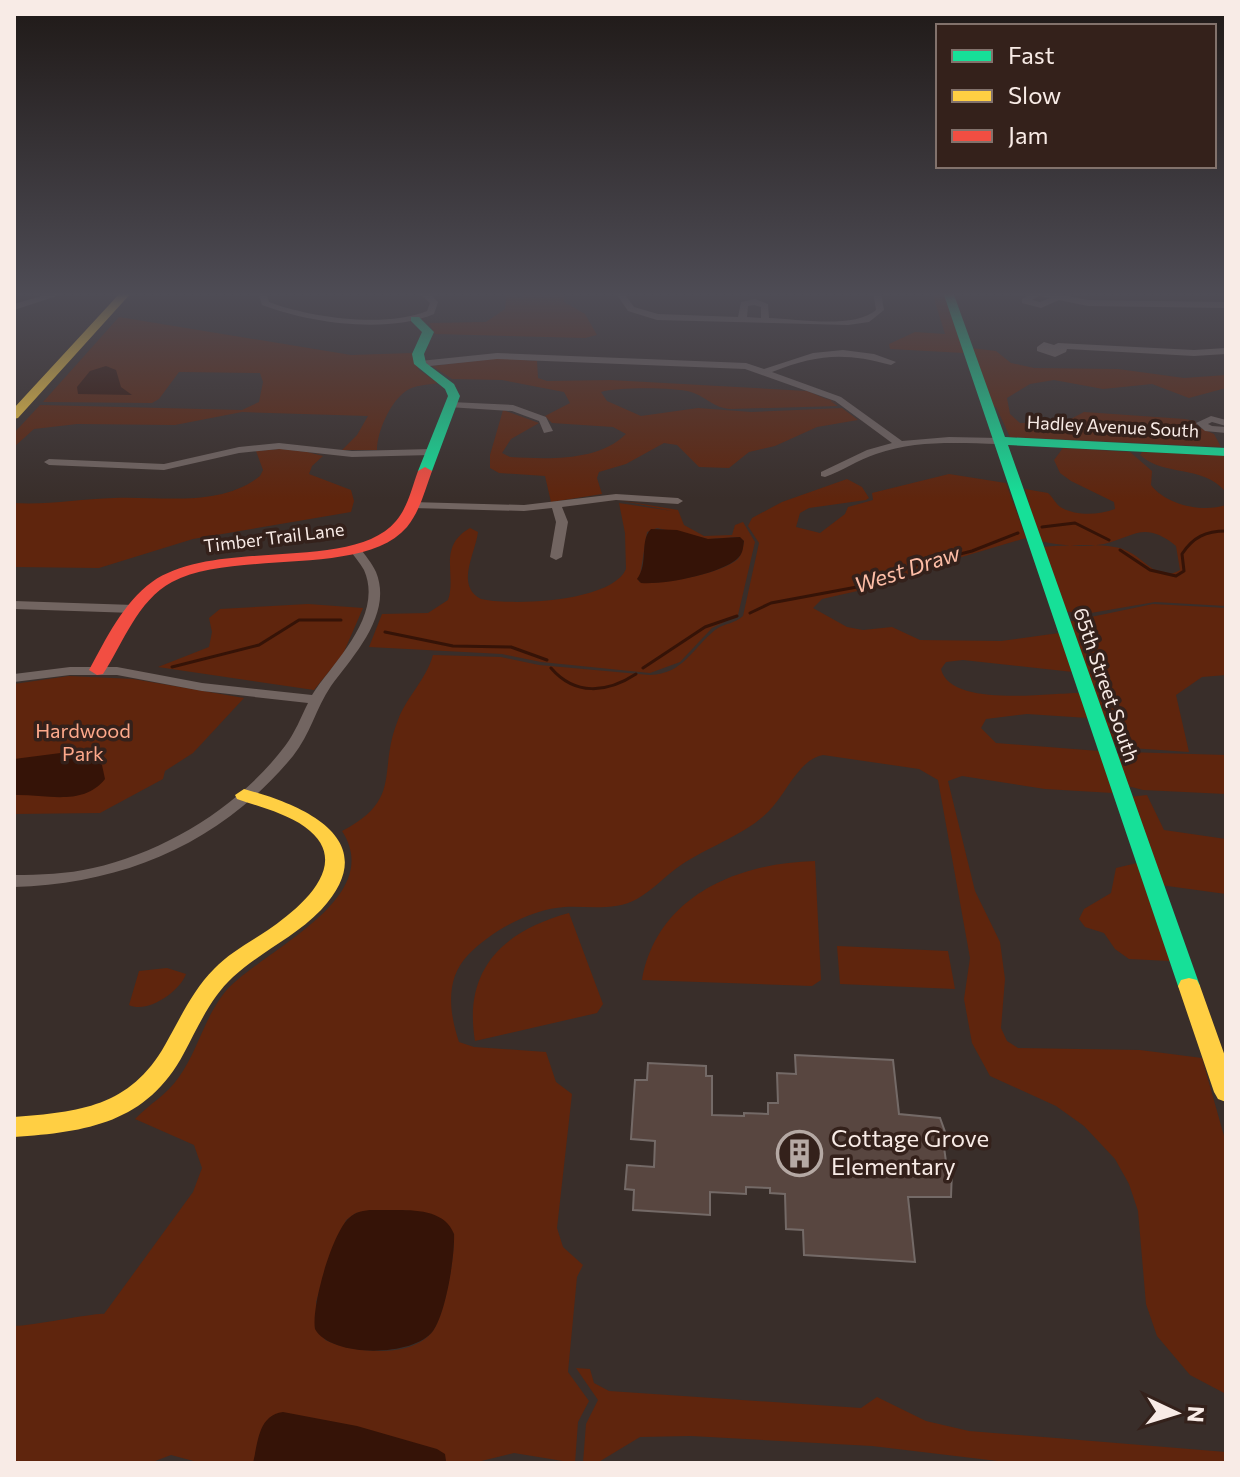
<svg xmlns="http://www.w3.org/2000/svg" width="1240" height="1477" font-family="Commissioner,sans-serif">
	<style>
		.green { fill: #5f250d; fill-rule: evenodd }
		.water { fill: #351307 }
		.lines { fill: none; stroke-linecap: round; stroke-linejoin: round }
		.stream { stroke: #351307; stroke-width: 3 }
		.building { fill: #584640; stroke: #746a67; stroke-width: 2 }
		.street { fill: #726561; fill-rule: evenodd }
		.fast { fill: #16e098; fill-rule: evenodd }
		.slow { fill: #ffcf43; fill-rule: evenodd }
		.jam { fill: #f24e42; fill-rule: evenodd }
		.labels { text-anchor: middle; stroke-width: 7; stroke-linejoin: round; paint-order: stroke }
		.far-street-label { font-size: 18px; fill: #f8ebe6; stroke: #34211b }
		.street-label { font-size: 20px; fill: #f8ebe6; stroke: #34211b }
		.park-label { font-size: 20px; fill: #fea98b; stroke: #34211b }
		.water-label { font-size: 22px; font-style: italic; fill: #fdbda6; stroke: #34211b }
		.near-poi-label { font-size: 24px; fill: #f8ebe6; stroke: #34211b; text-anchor: start }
	</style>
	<rect width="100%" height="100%" fill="#392e2a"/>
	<path class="green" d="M507 292H519L517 296 523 300 521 292H564V302L585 314 597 335 585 338 435 334 429 323 486 322 505 309Z
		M932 292H944L964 353 890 349 889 344 915 332 945 334Z
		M119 317 351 355 413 353 419 370 438 383C428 385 414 385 406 391 390 402 377 432 377 450H342L357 435 368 416 242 412 175 425 77 424 34 429 14 447V433L40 405 242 410 259 402 263 382 260 373 179 372 159 399 152 403 43 402Z
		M971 348 996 351 1011 363 1034 368 1118 369 1184 378 1226 375V388L1189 398 1152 384 1103 389 1054 380 1030 384 1007 398 1010 414 1020 423 1065 422 1084 412 1185 419 1195 421 1198 427 1214 434 1221 447 1010 437 996 407H992Z
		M500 358 537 361 538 378 547 381 610 380 807 391 841 405 826 398 838 406 731 409C713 408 707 397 691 392 674 387 617 387 601 392L607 401 641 416 698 408 751 412 842 408 858 420 817 427 775 446 749 452 729 468 699 467 677 445 664 443 626 464 599 472 597 478 602 494 551 502 545 476 499 473 490 468V455L503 410 539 423 511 439 502 453 510 457C547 459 598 462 626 434L613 427 552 423 545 416 570 403 564 392 502 380 452 379 432 366Z
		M1063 448 1130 452 1152 471 1151 485C1166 505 1203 513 1226 505V606L1155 602 1085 614 1063 611 1041 547C1061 546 1106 542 1125 550 1144 557 1158 584 1180 570L1176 546C1144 520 1134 537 1104 544 1083 548 1059 545 1039 541L1025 489 1048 493C1054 498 1055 504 1062 508 1077 516 1099 515 1115 509L1114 502 1071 481 1060 473 1054 460Z
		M281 449 325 454 307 452 323 456 312 466 309 474 351 490 354 501 351 512 193 539 99 568 14 567V503C48 505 80 499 114 498 161 496 220 508 260 476L263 470 256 451Z
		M1142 452 1226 455V492C1202 464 1164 477 1140 455Z
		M949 474 1006 483 1026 538 918 570 875 587 822 599 813 608 847 627 863 630 892 627 920 640 1001 641 1059 633 1073 672 963 660 946 662 941 669C950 708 1049 693 1079 693L1088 718 1027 714 986 719 981 728 996 743 1099 751 1113 793 1045 789 962 776 948 781 975 891 1000 942 1005 979 1001 1028 1007 1041 1018 1048 1140 1050 1202 1058 1226 1143V1394L1190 1375 1157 1336 1146 1304 1138 1211 1129 1184 1115 1159 1084 1126 1056 1106 990 1076 972 1043 964 999 970 958 938 780 919 769 823 755C799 759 786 794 769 811 745 835 709 846 681 865 666 875 653 890 637 899 616 911 588 906 565 907 531 909 491 931 468 955 445 979 449 1012 459 1042L474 1047 546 1052 556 1082 572 1094 557 1228 563 1247 583 1265 577 1277 568 1372 589 1401 578 1422 575 1463 514 1453 473 1463H201L171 1455 150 1463H14V1326C33 1326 99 1312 104 1314L193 1192 202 1168 194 1145 135 1119C149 1104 167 1095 179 1077 198 1050 204 1018 225 992 260 951 387 900 342 831 404 799 377 771 398 720 407 696 426 680 433 655L501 657 539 665 650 675C683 674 692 649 715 630 724 623 735 624 743 616L759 543 748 526 752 518 782 502 847 479 862 487 869 498 866 500 809 508 800 513 796 527 820 533 845 514 848 507 873 500 872 493ZM373 1210C404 1211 436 1206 454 1234 455 1255 445 1316 432 1332 411 1359 353 1353 325 1340L316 1302 325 1273 346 1220 356 1213Z
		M619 500 678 510 684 525 704 536 732 535 735 525 743 522 755 542 738 615 712 628 680 662 650 673 541 662 502 654 369 647 382 614 428 613 448 600C457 575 437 547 470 528L478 532C475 555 455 585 481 599 512 606 612 602 626 569L625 533 619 503 672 511ZM657 528 708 539 739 537 744 541C743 547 742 554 738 559 723 573 659 586 639 582L647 532Z
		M308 604 363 608 343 654 314 690 158 667 209 647 212 632 209 618 220 609Z
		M1153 604 1226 608V675L1202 677 1176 695 1189 752 1116 747 1067 622Z
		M69 676 133 679 244 698 193 753 165 771 163 779 100 813 14 814V684Z
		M1125 752 1226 755V794L1143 790 1124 785 1114 755Z
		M1147 795 1164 830 1226 839V894L1160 885 1129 797Z
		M815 861 821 980 812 986 642 980C657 896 737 863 815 861Z
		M1137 863 1170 961 1129 959 1115 949 1104 933 1085 927 1079 919 1084 909 1111 893 1116 868Z
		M569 913 603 1004 597 1013 475 1041C463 969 503 931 569 913Z
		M837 946 948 951 955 989 840 984Z
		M167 968 186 974C180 991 148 1014 129 1005L139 971Z
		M576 1368 590 1369 594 1383 609 1391 861 1408 877 1397 926 1421 969 1431 1226 1452V1463H1014L872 1446 691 1436 640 1437 597 1463H583L586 1424 598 1400Z"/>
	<path class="water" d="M106 366 116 370 121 387 132 395 78 394 77 387 90 371Z
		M651 529 677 530 708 539 740 537 744 541C743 548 743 554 737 559 720 574 664 585 641 583L637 579C649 563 639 541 651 529Z
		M76 751 92 753 102 765 105 779C83 807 45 794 14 795V759Z
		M373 1210C399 1211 443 1204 454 1234 455 1256 446 1313 433 1331 414 1357 331 1358 315 1329 311 1307 332 1233 349 1218 355 1212 364 1210 373 1210Z
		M283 1412 357 1426 437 1449 445 1454 446 1461 253 1463C258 1443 258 1415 283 1412Z"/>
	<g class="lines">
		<path class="stream" d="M1042 527 1075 523 1109 540
			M1120 550 1150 570 1176 576 1184 571 1182 554C1193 537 1206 531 1226 531
			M750 613 771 603 873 584 908 567 972 551 1018 533
			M385 632 453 646 511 647 547 660
			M172 667 259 645 299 620H341
			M551 668C575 696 607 693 636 674
			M643 668 705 627 737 616"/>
	</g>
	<path class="building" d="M795 1055 893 1060 899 1114 940 1118 948 1140H943L947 1169 952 1170 951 1197H908L915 1262 804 1255 803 1230 786 1229 785 1194 770 1193V1188L746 1187V1194L710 1192V1215L633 1210 634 1190 625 1189 627 1165 654 1167 655 1141 631 1139 635 1080H647L648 1063 706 1066V1076H712V1115L744 1116V1113L768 1114V1103H778L777 1073 796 1074Z"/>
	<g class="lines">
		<path class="street" d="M55 292H69L14 310V304Z
			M142 292H193L189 294H146Z
			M258 292H266L269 302C311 318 385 328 427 311L430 303 418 292H428L438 302 434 314C386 334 310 323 262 305Z
			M615 292H623L634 307 658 314 738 317 741 302 755 299 768 304 769 318C797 319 855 329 876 310L873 292H881L884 310 869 322 848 325 657 320 628 311ZM754 305 761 307V318L747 317 748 306Z
			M1029 292H1048L1088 300 1226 302V308L1088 306 1059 300 1041 308 1022 303V299L1031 294ZM1039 296 1050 298 1040 302 1032 300Z
			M1044 342 1054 345 1058 343 1194 350 1226 348V354L1194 356 1067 349 1066 352 1055 357 1037 351V347Z
			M843 350 874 354 896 362 891 365C845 352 817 354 772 372L841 397 902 441 949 437 999 438 1004 441 999 444C957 443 916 440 876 454 858 460 842 471 825 477L821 476V472L867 450 892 443 835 401 745 369 497 359 420 367 415 364 420 361 497 353 746 363 764 369 813 353Z
			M451 402 513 405 546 417 553 431 544 433 539 421 512 411 448 407V403Z
			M1211 416 1226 420V426L1212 422 1208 424 1212 426 1226 427V433L1205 431 1196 423Z
			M279 443 352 451 431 449 436 452 431 455 352 457 279 449 239 453 164 470 49 465 44 462 49 459 164 464 239 447Z
			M616 494 678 498 683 501 678 504 616 500 562 507 568 522 562 557 556 560 550 557 556 522 552 508 524 511 412 508 407 505 412 502 524 505Z
			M355 546 359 547C365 555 372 563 376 572 393 614 354 655 331 686 316 708 310 735 293 756 221 843 125 884 14 887V875C40 875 67 874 93 868 165 852 240 806 285 746 295 733 301 717 308 703L202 691 117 675H70L14 682V674L70 667H117L202 683 312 695C334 661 384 616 364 570 360 563 354 556 349 549Z
			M14 601 134 605 140 609 134 613 14 609Z"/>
		<path class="fast" d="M943 292H953L1005 437 1226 448V456L1008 445 1200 986 1197 992 1189 994 1181 992 1178 986Z
			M411 317H419L434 332 424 354 426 363 454 384 460 396 432 471 425 475 418 471 448 396 445 389 414 364 412 354 422 332 411 321Z"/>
		<path class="slow" d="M121 292H132L18 418 14 419V408Z
			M244 789C304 805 386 840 321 910 295 937 260 952 233 977 211 997 198 1027 184 1053 147 1123 87 1132 14 1137V1117C79 1112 130 1107 165 1045 180 1019 192 991 214 969 229 953 250 942 268 930 300 908 355 863 305 827 285 813 260 807 237 799L235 795Z
			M1189 978 1197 980 1200 986 1226 1059V1102L1218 1099 1214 1092 1178 986 1181 980Z"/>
		<path class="jam" d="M425 467 432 471C425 490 420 511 407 527 364 578 234 549 172 582 137 601 124 642 103 674L97 675 89 670C106 639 123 603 152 582 215 537 353 573 396 521 408 507 412 487 418 471Z"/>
	</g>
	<linearGradient id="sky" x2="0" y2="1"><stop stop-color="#1f1917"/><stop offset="0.59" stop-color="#4e4c55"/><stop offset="1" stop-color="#4e4c55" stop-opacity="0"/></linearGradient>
	<rect width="1240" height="499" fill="url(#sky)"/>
	<defs>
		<symbol id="building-ring" viewBox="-11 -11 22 22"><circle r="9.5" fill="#34211b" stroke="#b5a9a4" stroke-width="1.5"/><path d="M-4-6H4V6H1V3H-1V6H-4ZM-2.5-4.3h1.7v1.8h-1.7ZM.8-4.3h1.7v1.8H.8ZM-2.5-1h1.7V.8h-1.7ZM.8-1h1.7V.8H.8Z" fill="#b5a9a4"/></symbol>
	</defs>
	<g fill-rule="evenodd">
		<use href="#building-ring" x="774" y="1128" width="51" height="51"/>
	</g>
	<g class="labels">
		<g class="far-street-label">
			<text transform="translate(1113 427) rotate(3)" y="6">Hadley Avenue South</text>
			<text transform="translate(274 538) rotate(-7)" y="6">Timber Trail Lane</text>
		</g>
		<g class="street-label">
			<text transform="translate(1106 685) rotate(71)" y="7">65th Street South</text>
		</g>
		<g class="park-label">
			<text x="83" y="738">Hardwood<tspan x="83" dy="23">Park</tspan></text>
		</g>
		<g class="water-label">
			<text transform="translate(907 569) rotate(-18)" y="8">West Draw</text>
		</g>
		<g class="near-poi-label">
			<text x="831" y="1147">Cottage Grove<tspan x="831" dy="28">Elementary</tspan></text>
		</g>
	</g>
	<rect width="1240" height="1477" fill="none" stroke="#f8ebe6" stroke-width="32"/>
	<rect x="936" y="24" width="280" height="144" fill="#34211b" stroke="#82726c" stroke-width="2"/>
	<rect x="952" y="50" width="40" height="12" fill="#16e098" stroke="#82726c" stroke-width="2"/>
	<text x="1008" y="64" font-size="24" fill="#f8ebe6">Fast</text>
	<rect x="952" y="90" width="40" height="12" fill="#ffcf43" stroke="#82726c" stroke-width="2"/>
	<text x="1008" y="104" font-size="24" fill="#f8ebe6">Slow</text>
	<rect x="952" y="130" width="40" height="12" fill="#f24e42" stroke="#82726c" stroke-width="2"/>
	<text x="1008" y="144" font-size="24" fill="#f8ebe6">Jam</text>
	<g transform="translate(1176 1413) rotate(94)" stroke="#34211b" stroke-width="6" paint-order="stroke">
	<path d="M0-6L14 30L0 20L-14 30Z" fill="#f8ebe6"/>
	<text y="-12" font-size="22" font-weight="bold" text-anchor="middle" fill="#f8ebe6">N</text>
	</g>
</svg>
